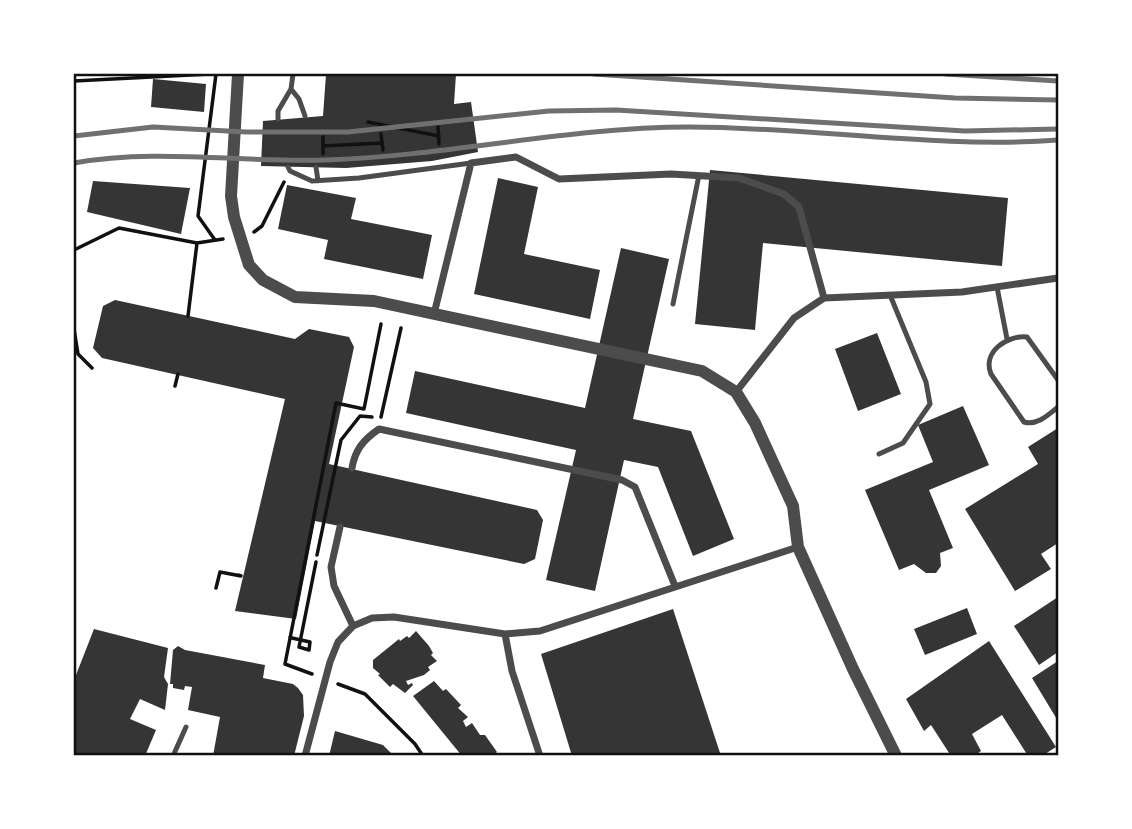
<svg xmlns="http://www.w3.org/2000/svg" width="1132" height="829" font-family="'Titillium Web',sans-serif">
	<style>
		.building { fill: #353535 }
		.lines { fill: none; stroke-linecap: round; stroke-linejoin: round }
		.path { stroke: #111; stroke-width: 3.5 }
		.service { stroke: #4c4c4c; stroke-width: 5 }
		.minor { stroke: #4c4c4c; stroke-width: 7 }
		.tertiary { stroke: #4c4c4c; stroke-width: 12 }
		.rail { stroke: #707070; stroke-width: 5 }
		.neatline { fill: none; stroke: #111; stroke-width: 2.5 }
	</style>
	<rect width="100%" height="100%" fill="#fff"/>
	<path class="building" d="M326 74H456L454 104 471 102 478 152 432 161 346 168 261 166 263 121 323 116Z
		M153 79 206 84 204 112 151 107Z
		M710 170 1008 198 1002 266 763 243 755 330 695 324Z
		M498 178 538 187 524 254 600 270 590 319 474 294Z
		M93 181 190 188 181 234 87 212Z
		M287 185 356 198 351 219 432 235 423 279 324 259 328 240 278 229Z
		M621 248 669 259 633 419 691 431 734 539 693 556 658 467 624 460 595 591 546 580 576 450 406 413 415 371 585 408Z
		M115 300 295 339 309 329 349 337 354 347 329 464 537 510 543 520 535 559 524 564 315 521 296 619 235 611 285 399 102 358 93 348 103 306Z
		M877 333 901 394 858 411 835 349Z
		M963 406 989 465 929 490 953 548 940 553 941 566 936 573H926L914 564 899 570 865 490 933 462 918 425Z
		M1058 428V543L1041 554 1051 569 1015 591 965 509 1038 464 1028 447Z
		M1058 597V652L1039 665 1014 626Z
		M967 608 977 634 925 655 914 629Z
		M673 609 721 756H572L541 654Z
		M94 629 168 648 164 677 168 684 165 710 140 699 130 719 156 730 145 756H74V680Z
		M416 631 429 646 433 653 431 655 437 661 428 667 430 670 424 675 406 681 408 685 412 683 413 685 405 693 393 684 390 687 378 675 380 674 373 668V660L399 639 400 641 407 636 409 638Z
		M989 641 1056 747 1042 756H1028L1002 715 972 734 981 751 974 756H951L931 725 924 731 906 699Z
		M178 646 185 650 265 665 263 678 293 684 298 688 303 695 304 716 294 756H213L220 717 188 710 192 687 185 686 184 690 173 688V684H170L173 650Z
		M1058 661V721L1032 678Z
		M434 681 443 691 446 689 461 705 458 708 468 717 463 721 466 727 472 723 480 735H485L497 752 492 756H462L413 696Z
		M335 731 383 745 394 756H329Z"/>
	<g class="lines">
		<path class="path" d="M74 81 210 74
			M368 122 439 136
			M438 127 439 144
			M381 134 383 150
			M323 146 382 143
			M323 154V137
			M254 232 262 226 284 182
			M215 240 198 216 216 74
			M74 250 119 228 197 243
			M188 316 197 243 223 239
			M74 329 78 354 92 368
			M175 386 178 374
			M381 417 401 328
			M317 555 341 440 360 416 372 417
			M216 588 220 572 241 576 238 575
			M290 637 292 638 310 642 309 650 299 647 316 562
			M312 674 285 664 336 403 364 409 381 324
			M338 684 365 694 415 744 423 756"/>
		<path class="service" d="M291 89 299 99 305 116
			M278 119V111L291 89 293 74
			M288 167 290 171 312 181 359 178 471 163
			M316 167 318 181
			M997 287 1007 339
			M673 304 699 175
			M1058 380 1027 337C1007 335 982 352 991 374L1024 422C1037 426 1048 415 1058 407
			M879 454 903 443 930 404 926 382 890 295
			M173 756 186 727"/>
		<path class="minor" d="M824 298 962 292 1058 278
			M434 314 471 163 516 157 559 179 671 174 739 178 784 194 799 207 824 298
			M736 392 794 318 824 298
			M352 468C355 450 363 440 379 429L622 480 635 487 675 586
			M340 527 331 567 334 586 353 626
			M505 634 512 671 540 756
			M305 756 330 662 338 642 353 626 372 618 394 617 505 634 540 631 798 547"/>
		<path class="tertiary" d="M238 74 231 196 234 217 249 265 263 280 295 297 374 301 702 371 736 392 755 423 793 506 798 547 853 669 896 756"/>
		<path class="rail" d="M594 74 955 98 1058 100
			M946 74 1058 81
			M74 136 153 127 246 132H348L549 111 616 110 965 131 1058 129
			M74 163C157 148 242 163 326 160 448 156 567 127 689 127 813 127 935 149 1058 140"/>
	</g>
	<rect width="1132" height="829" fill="none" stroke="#ffffff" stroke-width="150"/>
	<rect x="75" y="75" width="982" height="679" class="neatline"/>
</svg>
